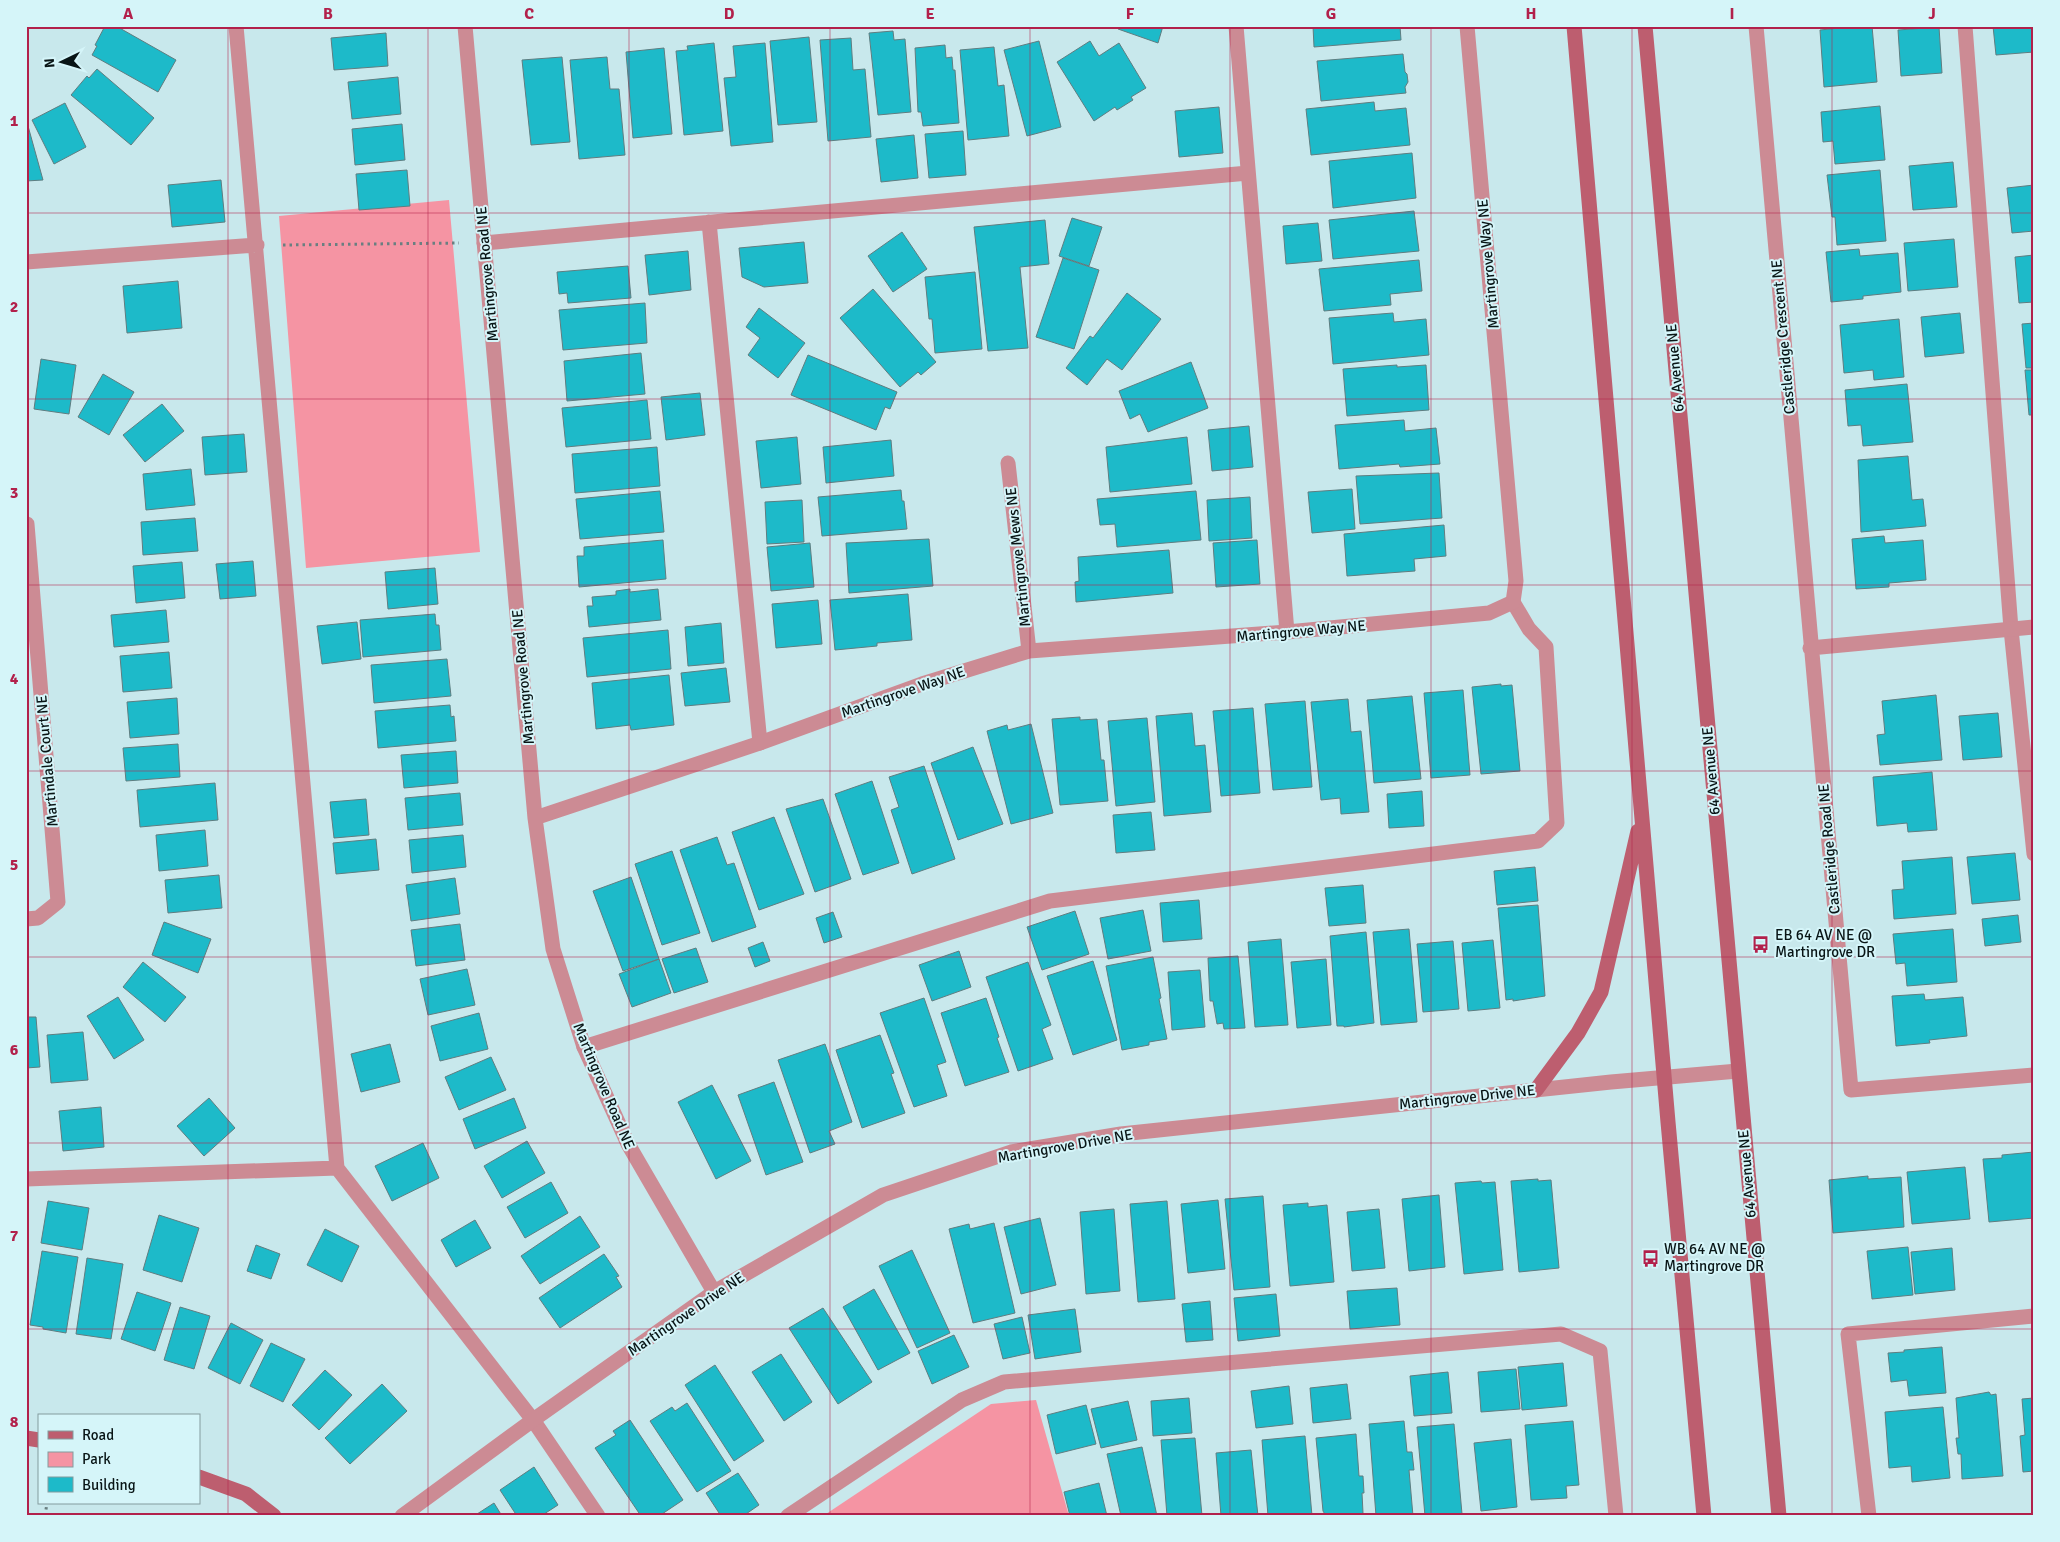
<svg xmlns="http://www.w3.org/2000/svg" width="2060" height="1542" font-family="Signika,sans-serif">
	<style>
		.green { fill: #f594a3 }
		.building { fill: #1dbac9; stroke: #5f7d80 }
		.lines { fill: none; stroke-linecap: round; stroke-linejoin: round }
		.path { stroke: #697f81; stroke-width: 3; stroke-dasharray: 2.5 4; stroke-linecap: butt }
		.lane { stroke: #cc8b94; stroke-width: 15 }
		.street { stroke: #cc8b94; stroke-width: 15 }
		.secondary { stroke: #bd5e6f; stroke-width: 15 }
		.grid { fill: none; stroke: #b2204b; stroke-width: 1; stroke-opacity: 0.55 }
		.labels { text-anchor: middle; stroke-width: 4; stroke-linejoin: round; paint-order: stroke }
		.street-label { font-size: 15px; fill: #091516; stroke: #d5f5f9 }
		.poi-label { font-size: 15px; fill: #091516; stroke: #d5f5f9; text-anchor: start }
		.neatline { fill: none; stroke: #b2204b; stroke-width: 2 }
		.grid-label { font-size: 16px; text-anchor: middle; font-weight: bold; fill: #b2204b }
	</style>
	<rect width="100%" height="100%" fill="#c8e8ec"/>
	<path class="green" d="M449 200 480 552 306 568 279 216Z
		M1036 1400 1069 1516H823L991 1404Z"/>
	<path class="building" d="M105 26H116L176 60 158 92 92 55 97 46 95 45Z
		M1117 26H1163L1158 43 1118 29Z
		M1313 26H1400L1401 40 1314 47Z
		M1859 26H1872L1877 82 1824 87 1820 30Z
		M1993 26H2034V52L1996 55Z
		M1939 27 1942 73 1901 76 1898 30Z
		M893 31 894 40 905 39 911 112 878 115 869 33Z
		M386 33 388 66 334 70 331 38Z
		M809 37 817 122 778 125 770 41Z
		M851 38 853 70 865 69 871 137 828 141 820 40Z
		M1039 41 1061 127 1027 136 1004 50Z
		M1090 41 1099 56 1119 43 1146 88 1131 97 1133 100 1117 110 1115 107 1094 121 1057 62Z
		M714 43 723 131 684 135 676 51 688 50 687 46Z
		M765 43 773 142 731 146 724 78 736 77 733 46Z
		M945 45 946 58 952 57 953 70H955L959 123 923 126 921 112H918L915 48Z
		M994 47 998 86 1004 85 1009 136 968 140 960 50Z
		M664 48 672 134 633 138 626 52Z
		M1403 54 1405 72 1407 74 1408 82 1405 87 1406 93 1321 101 1317 61Z
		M562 57 570 142 531 145 522 60Z
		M607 57 610 89H619L625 155 579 159 570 60Z
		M97 69 154 118 131 145 71 95 87 76 89 78Z
		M398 77 401 114 352 119 348 82Z
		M1374 102 1375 111 1406 108 1410 145 1311 155 1306 109Z
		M65 103 86 147 54 164 32 120Z
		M1880 106 1885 160 1835 164 1833 141 1823 142 1821 112Z
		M1219 107 1223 153 1179 157 1175 111Z
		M402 124 405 160 355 165 352 129Z
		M26 126H28L43 180 26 181Z
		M963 131 966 175 929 178 925 134Z
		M914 135 918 178 881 182 876 139Z
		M1412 153 1416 198 1333 208 1329 161Z
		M1953 162 1957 207 1913 210 1909 166Z
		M407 170 410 206 359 210 356 174Z
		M1880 170 1886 241 1837 245 1835 217H1832L1827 175Z
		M221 180 225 222 172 227 168 185Z
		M2034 185V231L2012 233 2007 188Z
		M1414 211 1419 251 1333 259 1329 220Z
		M1072 218 1102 227 1089 266 1059 256Z
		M1045 220 1049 264 1020 267 1028 348 988 351 974 227Z
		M1318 223 1322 261 1286 264 1283 226Z
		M902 232 927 269 893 292 868 256Z
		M1954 239 1958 287 1908 291 1904 243Z
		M804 242 808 283 764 287 742 277 739 248Z
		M1859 249 1860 256 1898 253 1901 292 1863 296V299L1831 302 1826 252Z
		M688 251 691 290 649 295 645 255Z
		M2034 255V302L2019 303 2015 257Z
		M1063 258 1099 270 1074 349 1036 337Z
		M1419 260 1422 291 1390 294 1391 305 1324 311 1319 269Z
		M628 266 631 298 568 303 567 293 559 294 557 272Z
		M975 272 982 349 935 353 932 319H929L925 277Z
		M178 281 182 328 127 333 123 286Z
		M873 289 936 362 921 375 918 372 900 387 840 318Z
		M1127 293 1161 319 1122 370 1107 359 1087 385 1066 368 1090 336 1093 338Z
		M645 303 647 343 563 350 559 310Z
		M759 308 805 343 778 378 748 355 760 338 746 327Z
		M1393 313 1394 322 1426 319 1429 355 1333 364 1329 318Z
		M1960 313 1964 353 1925 357 1921 317Z
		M1899 319 1904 377 1874 380 1873 370 1844 373 1840 325Z
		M2034 323V368H2026L2022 324Z
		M641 353 645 394 567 401 564 361Z
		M808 355 897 392 890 409 885 407 876 430 791 395Z
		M41 359 76 365 69 414 34 409Z
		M1191 362 1208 408 1148 432 1140 414 1130 419 1119 391Z
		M1397 365V367L1426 365 1429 410 1347 416 1343 369Z
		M2025 370H2034V415H2029Z
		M103 374 134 392 109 435 78 417Z
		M1907 384 1913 442 1863 446 1861 425 1848 426 1845 390Z
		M700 393 705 435 666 440 661 397Z
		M647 400 651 439 566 447 562 408Z
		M162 404 184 431 145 462 123 435Z
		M1404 420 1405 431 1436 428 1440 464 1400 467 1399 464 1339 469 1335 425Z
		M1249 426 1253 467 1212 471 1208 430Z
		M244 434 247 472 205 475 202 437Z
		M797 437 801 484 761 488 756 441Z
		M1187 437 1192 484 1110 492 1106 447Z
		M891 440 894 476 826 483 823 447Z
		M657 447 660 486 575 493 572 454Z
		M1908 456 1912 500 1923 499 1926 526 1861 532 1858 460Z
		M191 469 195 505 146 510 143 474Z
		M1439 473 1442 518 1360 524 1356 476Z
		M1352 489 1355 529 1312 533 1308 492Z
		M901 490 902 501H904L907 529 822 536 818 497Z
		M660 491 664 532 580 539 576 499Z
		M1196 491 1201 540 1117 547 1115 524 1100 525 1097 499Z
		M1250 497 1252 538 1209 541 1207 500Z
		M802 500 804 542 767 544 765 502Z
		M195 518 198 551 143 555 141 522Z
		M1444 525 1446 556 1414 559 1415 571 1347 576 1344 534Z
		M1884 536 1885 543 1923 540 1926 580 1889 583V587L1856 589 1852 539Z
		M929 539 933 586 849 593 846 543Z
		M663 540 666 579 579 587 577 556H584V547Z
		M1257 540 1260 584 1216 587 1213 543Z
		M810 543 814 587 771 591 767 547Z
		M1169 550 1173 593 1076 602 1075 582 1079 581 1078 557Z
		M253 561 256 596 220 599 216 564Z
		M182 562 185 598 136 603 133 566Z
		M435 568 438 604 388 609 385 572Z
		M630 589V592L658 589 661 620 589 627 587 606H593L592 597 616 595V591Z
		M908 594 912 640 877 643V646L835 650 830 600Z
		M818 600 822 644 776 648 772 604Z
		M166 610 169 642 114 647 111 615Z
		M435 614 436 625H439L441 650 363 657 360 620Z
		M357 622 361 659 322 664 317 626Z
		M721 623 724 663 688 666 685 627Z
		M668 630 671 669 587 677 583 638Z
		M169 652 172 688 123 692 120 656Z
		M447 659 451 696 374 703 371 665Z
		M726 668 730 702 685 706 681 673Z
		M669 675 674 725 631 730 630 725 596 729 592 683Z
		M1501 684V686L1512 685 1520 771 1481 774 1472 687Z
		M1463 690 1470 775 1431 778 1424 693Z
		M1936 695 1942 760 1880 765 1877 735 1885 734 1882 701Z
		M1412 696 1421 779 1374 783 1367 700Z
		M177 698 179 734 130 738 127 702Z
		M1348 699 1351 732 1361 731 1369 812 1341 814 1340 798 1321 800 1311 702Z
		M1305 701 1312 787 1273 790 1265 704Z
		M450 705 451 717 454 716 456 741 378 748 375 711Z
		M1253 708 1260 793 1221 796 1213 711Z
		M1192 713 1195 746 1205 745 1211 812 1164 816 1156 716Z
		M1998 713 2002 757 1963 760 1959 716Z
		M1080 717V720L1097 719 1101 760H1104L1108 801 1060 805 1052 719Z
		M1147 718 1155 802 1116 806 1108 721Z
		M1031 724 1053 813 1011 824 987 731 1007 725 1008 730Z
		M178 744 180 777 126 781 123 748Z
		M973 747 1003 824 958 840 931 763Z
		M456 751 458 783 404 788 401 755Z
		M924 766 955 859 912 874 891 810 899 807 889 777Z
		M1932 772 1937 830 1908 832 1907 823 1877 826 1873 777Z
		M872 781 899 863 863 875 835 794Z
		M215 783 218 820 140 827 137 790Z
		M1422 791 1424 826 1389 828 1387 794Z
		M460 793 463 825 408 830 405 798Z
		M366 799 369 835 334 838 330 802Z
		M823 799 851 879 815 892 786 809Z
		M1151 812 1155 850 1116 853 1113 815Z
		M774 817 804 894 759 910 732 832Z
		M205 830 208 866 159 871 156 835Z
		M463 835 466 867 412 873 409 840Z
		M717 837 727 865 734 863 756 927 712 942 680 850Z
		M376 839 379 870 336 874 333 843Z
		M672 851 700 933 662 945 635 864Z
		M2015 853 2020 900 1972 904 1967 857Z
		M1952 857 1956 914 1894 919 1892 890 1904 889 1902 861Z
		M1535 867 1538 901 1497 905 1494 871Z
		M219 875 222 908 168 913 165 880Z
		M631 877 659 959 623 971 593 891Z
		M455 878 460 914 411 921 406 885Z
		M1363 885 1366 923 1329 926 1325 888Z
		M1199 900 1202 939 1163 942 1160 903Z
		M1538 905 1545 996 1513 1001V999L1506 1000 1498 908Z
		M1143 910 1151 951 1108 959 1100 918Z
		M1075 911 1089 954 1042 970 1027 927Z
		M833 912 842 937 824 943 816 918Z
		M2018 915 2021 942 1985 946 1982 919Z
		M164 922 211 939 198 973 152 955Z
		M460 924 465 960 416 966 411 930Z
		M1409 929 1417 1022 1381 1025 1373 932Z
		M1953 929 1957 982 1907 986 1905 963 1896 964 1893 934Z
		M1366 932 1374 1023 1344 1027V1026H1337L1330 936Z
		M1281 939 1288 1025 1255 1027 1248 942Z
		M1493 940 1500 1008 1468 1011 1462 943Z
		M1453 941 1459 1009 1423 1012 1417 944Z
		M763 942 770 961 755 967 748 948Z
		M696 948 708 982 674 993 662 959Z
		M959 951 971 987 932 1001 919 965Z
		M1238 956 1245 1028 1224 1029 1223 1023 1217 1024 1213 1001H1210L1208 958Z
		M1153 957 1161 998 1159 999 1167 1039 1149 1042V1045L1122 1050 1106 966Z
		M659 959 671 993 632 1007 619 974Z
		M1326 959 1331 1025 1297 1028 1291 962Z
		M1093 961 1117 1040 1073 1055 1047 976Z
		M143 962 186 997 165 1022 123 987Z
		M1028 962 1051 1025 1042 1029 1053 1059 1018 1071 986 977Z
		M467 969 475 1005 428 1015 420 979Z
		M1200 970 1205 1027 1172 1030 1168 972Z
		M1924 994 1925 1000 1963 997 1967 1036 1929 1040 1930 1043 1896 1046 1892 996Z
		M118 997 144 1040 114 1059 87 1016Z
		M924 998 946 1062 937 1065 947 1096 914 1107 880 1013Z
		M986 998 999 1037 997 1038 1009 1072 965 1086 941 1013Z
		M479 1013 488 1049 440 1061 431 1026Z
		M26 1017H36L40 1067 26 1068Z
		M83 1032 88 1080 51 1083 47 1035Z
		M880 1035 894 1073 891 1074 905 1113 862 1128 836 1050Z
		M390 1044 400 1082 361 1092 351 1054Z
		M825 1044 852 1122 829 1131 835 1144 810 1153 778 1060Z
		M491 1057 506 1090 459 1110 445 1077Z
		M774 1082 803 1162 766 1175 738 1095Z
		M712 1085 751 1161 716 1179 678 1102Z
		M209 1098 235 1128 204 1156 177 1126Z
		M514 1098 526 1128 475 1149 463 1119Z
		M101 1107 104 1147 63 1151 59 1111Z
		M527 1141 545 1173 502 1198 484 1166Z
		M423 1143 439 1178 392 1201 375 1166Z
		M2034 1152V1218L1989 1222 1983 1159 2002 1158V1155Z
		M1965 1167 1970 1219 1912 1224 1907 1172Z
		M1868 1176V1179L1901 1177 1904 1227 1833 1233 1829 1180Z
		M1538 1179V1181L1551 1180 1559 1268 1519 1272 1511 1181Z
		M1481 1181 1482 1183 1495 1182 1503 1270 1464 1274 1455 1183Z
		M551 1182 568 1213 525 1238 507 1207Z
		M1439 1195 1445 1267 1409 1271 1402 1199Z
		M1263 1196 1270 1287 1234 1290 1225 1199Z
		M1218 1200 1225 1269 1188 1273 1181 1204Z
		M48 1201 89 1208 82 1250 41 1243Z
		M1167 1201 1175 1299 1138 1302 1130 1204Z
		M1308 1203V1207L1327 1205 1334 1282 1290 1286 1283 1205Z
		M1114 1209 1120 1291 1086 1294 1080 1212Z
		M1379 1209 1385 1268 1352 1271 1347 1212Z
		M159 1215 199 1228 182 1282 143 1270Z
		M580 1216 600 1247 540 1284 521 1256Z
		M1040 1218 1056 1285 1021 1294 1004 1227Z
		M475 1220 491 1248 456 1267 441 1240Z
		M994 1223 1015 1313 973 1323 949 1229 969 1224 970 1229Z
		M325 1229 359 1246 342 1282 307 1265Z
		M256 1245 280 1254 271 1279 247 1271Z
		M1908 1247 1913 1295 1872 1299 1867 1251Z
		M1952 1248 1955 1290 1915 1294 1911 1252Z
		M912 1250 950 1333 917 1348 879 1266Z
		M42 1251 78 1257 66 1333 43 1329V1327L30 1325Z
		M604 1254 619 1276 616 1277 622 1287 560 1328 539 1298Z
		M87 1258 123 1264 111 1339 76 1334Z
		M1397 1288 1400 1325 1350 1329 1347 1291Z
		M874 1289 910 1353 878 1370 843 1307Z
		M137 1292 171 1303 155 1351 121 1339Z
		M1276 1294 1280 1336 1238 1341 1234 1298Z
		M1210 1301 1213 1340 1186 1342 1182 1304Z
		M180 1307 210 1316 194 1369 164 1360Z
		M823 1308 872 1382 838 1404 789 1328Z
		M1075 1309 1081 1352 1035 1359 1028 1315Z
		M1022 1317 1030 1353 1003 1359 994 1324Z
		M231 1323 263 1340 240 1384 208 1368Z
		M954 1335 969 1367 932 1384 918 1351Z
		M271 1343 305 1359 283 1402 250 1386Z
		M1942 1347 1946 1393 1909 1396 1907 1380 1891 1382 1888 1353 1904 1352V1350Z
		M781 1354 812 1402 784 1421 752 1372Z
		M1563 1363 1567 1406 1522 1410 1518 1367Z
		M715 1365 764 1441 734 1461 685 1385Z
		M1516 1369 1520 1409 1481 1412 1478 1372Z
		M325 1370 352 1395 319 1430 292 1405Z
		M1448 1372 1452 1413 1414 1416 1410 1376Z
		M382 1384 407 1411 350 1464 325 1438Z
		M1347 1384 1351 1419 1313 1423 1310 1388Z
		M1289 1386 1293 1424 1256 1428 1251 1391Z
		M1989 1392 1991 1395 1996 1394 2003 1476 1962 1479 1961 1454H1958L1956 1438H1959L1956 1398Z
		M1189 1398 1192 1433 1153 1436 1151 1401Z
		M2034 1398V1471L2023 1472 2020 1436 2025 1435 2022 1399Z
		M1128 1401 1137 1440 1101 1448 1091 1409Z
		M687 1403 731 1471 697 1492 650 1421 672 1407 675 1411Z
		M1086 1405 1096 1444 1056 1454 1047 1415Z
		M1943 1407 1950 1478 1912 1482 1911 1466 1889 1468 1885 1412Z
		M630 1420 683 1500 659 1516H641L595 1448 616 1435 613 1431Z
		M1404 1421 1407 1452H1412L1414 1470H1409L1413 1516H1376L1369 1424Z
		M1573 1421 1579 1485 1566 1486 1567 1498 1531 1500 1525 1425Z
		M1454 1424 1462 1514 1425 1516 1417 1427Z
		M1356 1434 1359 1476H1363L1364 1493H1362L1363 1513 1357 1516H1326L1323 1511 1316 1438Z
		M1305 1436 1312 1516H1268L1262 1440Z
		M1195 1438 1202 1516H1167L1161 1440Z
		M1511 1439 1517 1507 1481 1511 1474 1443Z
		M1142 1447 1157 1516H1121L1107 1454Z
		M1251 1450 1258 1516H1221L1216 1453Z
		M534 1467 558 1505 541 1516H517L500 1490Z
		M738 1473 759 1505 743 1516H721L706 1493Z
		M1099 1483 1107 1516H1070L1064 1492Z
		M494 1503 502 1516H474Z"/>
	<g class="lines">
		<path class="path" d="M283 245 459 243
			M45 1516 47 1503"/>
		<path class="lane" d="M236 26 337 1168 533 1420 598 1516
			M1236 26 1287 632
			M1965 26 2011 629 2034 854
			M709 222 760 743
			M484 243 1248 173
			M26 262 257 245
			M584 1047 1050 901 1538 841 1557 823 1546 647 1529 629 1513 602
			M26 1179 337 1168
			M788 1516 962 1400 1004 1382 1561 1334 1600 1351 1616 1516
			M1869 1516 1848 1334 2034 1316"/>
		<path class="street" d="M465 26 535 818 553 949 584 1047 628 1144 714 1292
			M1756 26 1851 1090 2034 1075
			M1008 463 1029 651
			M1810 648 2034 627
			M535 818 760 743 922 684 1029 651 1287 632 1489 613 1513 602 1516 581 1467 26
			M26 919 38 918 58 902 27 524
			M402 1516 533 1420 714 1292 883 1195 1011 1152 1121 1134 1611 1082 1738 1071"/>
		<path class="secondary" d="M1574 26 1668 1122 1704 1516
			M1645 26 1779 1516
			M1536 1090 1578 1033 1601 992 1638 831
			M26 1438 39 1440
			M199 1477 246 1494 274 1516"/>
	</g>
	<path class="grid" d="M228 26V1516M428 26V1516M629 26V1516M830 26V1516M1030 26V1516M1230 26V1516M1431 26V1516M1632 26V1516M1832 26V1516M26 213H2034M26 399H2034M26 585H2034M26 771H2034M26 957H2034M26 1143H2034M26 1329H2034"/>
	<defs>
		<symbol id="bus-bare" viewBox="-9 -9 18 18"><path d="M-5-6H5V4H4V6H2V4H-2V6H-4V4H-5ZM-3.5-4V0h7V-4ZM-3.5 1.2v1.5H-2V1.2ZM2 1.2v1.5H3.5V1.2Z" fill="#b2204b" stroke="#d5f5f9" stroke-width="2.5" paint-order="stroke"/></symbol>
	</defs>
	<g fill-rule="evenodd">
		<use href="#bus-bare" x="1748" y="932" width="25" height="25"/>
		<use href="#bus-bare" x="1638" y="1246" width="25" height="25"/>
	</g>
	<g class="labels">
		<g class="street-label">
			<text transform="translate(1488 264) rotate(-95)" y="5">Martingrove Way NE</text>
			<text transform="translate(487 274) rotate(-95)" y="5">Martingrove Road NE</text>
			<text transform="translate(1783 337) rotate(-95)" y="5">Castleridge Crescent NE</text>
			<text transform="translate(1675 368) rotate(-95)" y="5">64 Avenue NE</text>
			<text transform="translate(1018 557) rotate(-96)" y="5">Martingrove Mews NE</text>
			<text transform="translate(1301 631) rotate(-5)" y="5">Martingrove Way NE</text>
			<text transform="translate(523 677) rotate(-95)" y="5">Martingrove Road NE</text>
			<text transform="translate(903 692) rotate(-19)" y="5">Martingrove Way NE</text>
			<text transform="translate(47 761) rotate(-95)" y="5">Martindale Court NE</text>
			<text transform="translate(1711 771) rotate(-95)" y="5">64 Avenue NE</text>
			<text transform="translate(1829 849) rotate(-95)" y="5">Castleridge Road NE</text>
			<text transform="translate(604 1086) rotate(67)" y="5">Martingrove Road NE</text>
			<text transform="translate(1467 1097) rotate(-6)" y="5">Martingrove Drive NE</text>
			<text transform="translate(1065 1146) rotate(-10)" y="5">Martingrove Drive NE</text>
			<text transform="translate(1747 1174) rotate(-95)" y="5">64 Avenue NE</text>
			<text transform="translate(686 1314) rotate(-34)" y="5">Martingrove Drive NE</text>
		</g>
		<g class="poi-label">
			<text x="1775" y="940">EB 64 AV NE @<tspan x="1775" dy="17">Martingrove DR</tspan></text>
			<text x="1664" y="1254">WB 64 AV NE @<tspan x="1664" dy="17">Martingrove DR</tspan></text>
		</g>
	</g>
	<rect width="2060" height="1542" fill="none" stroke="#d5f5f9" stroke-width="55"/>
	<rect x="38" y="1414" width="162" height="90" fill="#d5f5f9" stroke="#839b9e"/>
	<rect x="48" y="1431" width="25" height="8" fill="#bd5e6f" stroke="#839b9e"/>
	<text x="82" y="1440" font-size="15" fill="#091516">Road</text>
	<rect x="48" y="1452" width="25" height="15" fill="#f594a3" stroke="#839b9e"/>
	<text x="82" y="1464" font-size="15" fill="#091516">Park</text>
	<rect x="48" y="1477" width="25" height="15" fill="#1dbac9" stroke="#839b9e"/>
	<text x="82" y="1490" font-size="15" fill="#091516">Building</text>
	<g transform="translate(62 62) rotate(265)" stroke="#d5f5f9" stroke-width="4" paint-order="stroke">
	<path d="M0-4L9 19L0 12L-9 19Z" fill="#091516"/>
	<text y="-8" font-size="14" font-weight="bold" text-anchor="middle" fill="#091516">N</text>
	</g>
	<rect x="28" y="28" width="2004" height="1486" class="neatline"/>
	<g class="grid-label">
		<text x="128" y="19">A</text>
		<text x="328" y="19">B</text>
		<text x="529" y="19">C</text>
		<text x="729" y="19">D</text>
		<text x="930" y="19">E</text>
		<text x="1130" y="19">F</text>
		<text x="1331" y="19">G</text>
		<text x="1531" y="19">H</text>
		<text x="1732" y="19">I</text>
		<text x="1932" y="19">J</text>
		<text x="14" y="126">1</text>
		<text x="14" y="312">2</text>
		<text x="14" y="498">3</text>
		<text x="14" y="684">4</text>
		<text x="14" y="870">5</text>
		<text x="14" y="1055">6</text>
		<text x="14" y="1241">7</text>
		<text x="14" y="1427">8</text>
	</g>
</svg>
